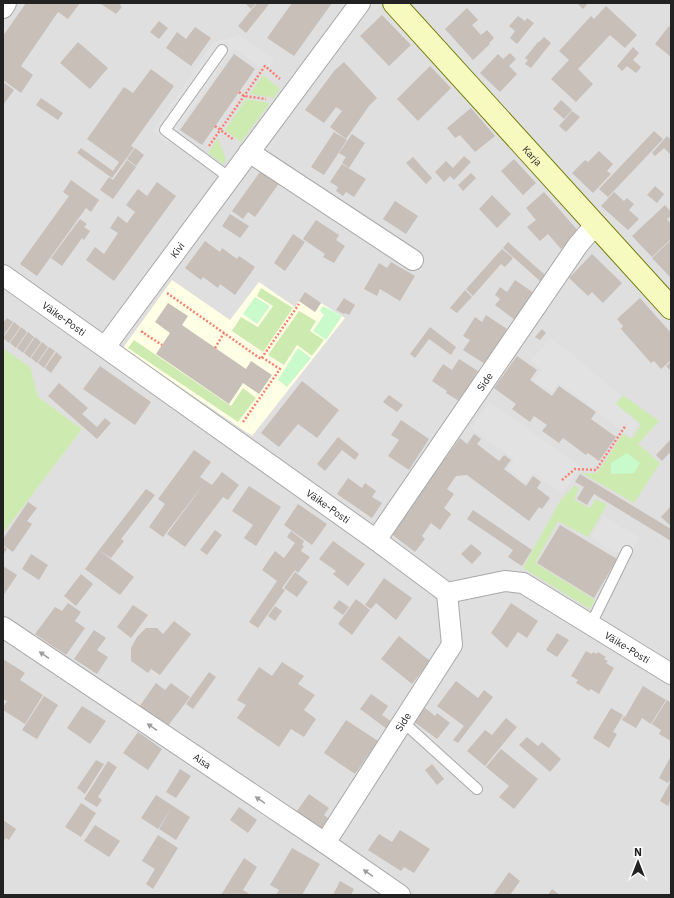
<svg xmlns="http://www.w3.org/2000/svg" width="674" height="898" font-family="'IBM Plex Sans',sans-serif">
	<style>
		.residential { fill: #e0dfdf }
		.education { fill: #ffffe5 }
		.grass { fill: #cdebb0 }
		.park { fill: #c8facc }
		.parking { fill: #e2e2e2 }
		.building { fill: #c7bfb8 }
		.lines { fill: none; stroke-linecap: round; stroke-linejoin: round }
		.lane-casing { stroke: #a9a9a9; stroke-width: 12 }
		.street-casing { stroke: #a9a9a9; stroke-width: 22 }
		.secondary-casing { stroke: #707d05; stroke-width: 24 }
		.path { stroke: #fa8072; stroke-width: 2.5; stroke-dasharray: 2 2; stroke-linecap: butt }
		.lane { stroke: #fff; stroke-width: 10 }
		.street { stroke: #fff; stroke-width: 20 }
		.secondary { stroke: #f7fabf; stroke-width: 22 }
		.oneway { fill: #9c9c9c }
		.labels { text-anchor: middle; stroke-width: 3.5; stroke-linejoin: round; paint-order: stroke }
		.street-label { font-size: 10px; fill: #222; stroke: #fff }
	</style>
	<rect width="100%" height="100%" fill="#f2efe9"/>
	<path class="residential" d="M3 3H671V895H3Z"/>
	<path class="education" d="M172 280 230 320 259 282 295 307 299 301 315 312 321 303 345 318 252 436 123 348Z"/>
	<path class="grass" d="M263 75 280 89 273 98 250 94Z
		M246 99 270 103 241 142 225 130Z
		M218 138 226 160 223 164 208 153Z
		M261 288 293 308 263 352 232 331 241 317 258 327 273 306 257 296Z
		M299 311 316 321 310 331 324 340 312 356 297 345 284 365 268 355Z
		M134 340 231 406 243 388 256 398 238 422 128 348Z
		M3 348 30 367 38 397 82 429 3 533Z
		M623 395 659 421 638 444 660 463 634 503 582 473H597L623 434 632 439 641 424 616 404Z
		M575 485 579 488 574 500 590 508 596 499 607 505 588 537 558 521 535 563 595 600 590 609 523 568 560 501Z"/>
	<path class="park" d="M255 297 270 306 257 324 243 314Z
		M323 306 342 316 326 340 313 331 324 315 320 311Z
		M298 348 311 358 287 387 278 380Z
		M627 453 640 463 634 473 611 474V463Z"/>
	<path class="parking" d="M240 35 274 59 266 72 235 48 228 56 168 144 152 131 213 43Z
		M551 337 621 395 615 404 639 424 630 437 559 382 552 392 533 380 542 370 530 360Z
		M490 402 581 467 562 494 534 473 525 482 508 469 514 459 471 428Z
		M604 516 639 537 627 559 591 537Z"/>
	<path class="building" d="M26 3H80L68 19 58 12 21 66 33 75 21 93 3 80V36Z
		M102 3H121L120 5 122 7 116 14 101 4Z
		M247 3H256L251 9 246 4Z
		M257 3H270L246 33 238 26Z
		M292 3H332L294 56 267 38Z
		M577 3H588L583 9Z
		M606 6 637 35 625 48 610 35 578 69 593 84 576 102 551 79 569 60 559 51 591 16 594 19Z
		M467 8 478 20 472 25 481 35 487 30 494 38 489 43 490 44 473 60 445 29Z
		M382 15 411 45 389 66 360 36Z
		M518 16 525 21 527 18 534 23 517 44 510 38 515 31 509 26Z
		M159 21 168 28 159 39 150 32Z
		M669 26 671 28V57L655 44Z
		M195 27 211 38 191 66 166 48 177 32 186 39Z
		M544 37 551 43 531 68 525 64 528 60 525 58 538 42H539Z
		M78 42 108 68 90 89 60 63Z
		M633 47 639 53 633 60 641 67 636 73 627 66 622 71 617 66Z
		M510 53 516 59 509 66 517 74 500 92 480 73 498 54 503 59Z
		M234 54 255 69 202 145 180 130Z
		M344 62 377 98 369 106 346 139 330 127 342 111 336 107 324 123 305 110 334 71Z
		M430 66 451 88 418 121 397 99Z
		M151 69 174 86 131 146 134 148 112 178 77 153 81 148 113 171 119 162 87 139 124 87 133 93Z
		M3 82 14 90 3 105Z
		M41 98 63 113 58 120 36 105Z
		M561 100 572 110 564 119 553 109Z
		M471 108 495 136 475 152 460 135 455 138 447 128Z
		M572 111 580 117 566 132 559 126Z
		M654 131 663 139 608 197 599 189Z
		M334 132 347 140 324 175 311 167Z
		M352 134 365 143 349 168 342 163 346 157 339 153Z
		M667 136 671 140V155L664 148 655 156 652 153Z
		M135 148 144 155 136 166 127 159Z
		M599 151 613 164 607 171 611 174 593 193 572 173 585 160 588 162Z
		M464 156 471 162 454 180 450 176 444 182 435 172 446 161 453 168Z
		M413 157 432 178 426 184 406 163Z
		M514 159 536 183 523 195 501 171Z
		M127 160 136 167 113 199 100 190 109 177 113 180Z
		M342 164 366 179 354 197 346 192 343 196 336 191 338 187 330 182Z
		M262 169 280 182 255 217 248 212 243 219 232 211Z
		M471 173 476 178 463 191 458 185Z
		M71 180 99 200 91 212 86 208 37 276 20 264 69 196 63 192Z
		M157 182 176 196 114 281 86 260 95 247 104 254 118 233 110 228 118 216 127 223 135 212 126 205 138 189 147 196Z
		M655 186 664 194 657 203 647 195Z
		M544 192 580 233 561 249 548 234 540 241 527 227 536 220 526 208Z
		M614 192 624 201 627 198 634 204 629 210 639 219 628 230 601 206Z
		M492 195 511 214 497 228 479 209Z
		M395 201 418 216 406 234 383 219Z
		M665 205 671 212V216L667 219 671 224V239L652 257 632 236Z
		M230 214 249 226 240 238 222 226Z
		M80 219 87 224 84 227 90 231 84 240 82 238 62 266 51 258Z
		M316 220 339 235 336 240 345 246 334 263 323 257 325 254 303 239Z
		M293 234 305 242 285 271 274 263Z
		M671 240V278L652 258Z
		M205 241 220 252 222 248 237 259 239 256 255 267 235 295 220 284 218 288 203 277 201 280 185 268Z
		M508 242 545 275 540 281 503 248Z
		M502 249 513 258 505 267 501 264 473 296 466 289Z
		M592 254 622 283 603 303 592 292 588 296 569 278Z
		M391 262 415 276 400 301 380 289 377 296 364 289 379 263 387 268Z
		M515 280 534 293 515 320 495 305 500 299 495 295 500 287 507 292Z
		M465 290 472 297 457 313 450 308Z
		M305 292 321 303 315 312 299 301Z
		M344 298 355 305 349 315 345 313 344 314 336 310Z
		M640 298 671 333V360L661 369 654 361 651 363 621 329 623 326 617 319Z
		M168 303 188 316 182 325 246 369 251 361 272 375 259 394 243 383 229 404 156 354 170 333 155 322Z
		M486 315 507 329 485 364 463 350 470 340 463 336 475 317 482 322Z
		M7 318 13 322 3 336V323Z
		M14 322 20 327 9 343 3 338Z
		M21 327 27 332 16 348 10 343Z
		M430 327 456 347 451 355 429 339 415 358 410 354Z
		M542 329 546 333 540 340 535 337Z
		M28 332 34 337 23 353 17 348Z
		M35 337 41 342 30 358 24 353Z
		M42 342 48 347 37 363 31 358Z
		M49 347 55 351 44 368 38 363Z
		M56 352 62 357 51 373 45 368Z
		M517 356 537 370 530 380 552 396 559 386 596 412 591 419 616 437 599 461 588 453 586 455 563 438 559 443 542 431 547 425 534 416 530 422 512 409 516 404 494 388Z
		M459 359 478 371 459 401 446 393 447 391 432 381 443 364 452 370Z
		M671 362V371L666 366Z
		M100 366 151 402 135 425 83 389Z
		M302 381 339 410 317 438 298 424 279 447 261 433Z
		M59 383 88 408 82 414 97 427 105 418 111 423 97 439 48 396Z
		M389 395 403 405 397 412 383 402Z
		M401 420 429 439 409 470 388 456 399 440 391 435Z
		M474 434 481 439 477 444 499 461 504 455 511 460 504 469 526 486 533 476 541 482 537 488 550 498 542 509 539 507 529 521 467 475 456 476 447 489 454 494 444 508 451 514 440 530 431 523 422 536 425 539 415 552 390 533 460 438 467 444Z
		M338 437 359 454 355 460 342 450 325 471 317 464Z
		M671 439V451L662 461 656 455Z
		M194 450 211 462 200 477 206 481 163 537 149 527 165 504 158 499Z
		M222 472 239 485 228 500 223 497 185 547 167 534 206 481 212 485Z
		M580 474 671 529V541L594 494 587 505 577 499 584 487 575 482Z
		M348 478 362 488 365 483 376 491 372 497 382 503 372 518 337 494Z
		M249 486 281 507 256 546 244 538 253 525 232 511Z
		M146 489 155 495 121 539 124 541 111 558 99 550Z
		M28 502 37 508 27 521 32 524 13 552 3 545V539Z
		M298 504 327 524 312 545 284 525Z
		M671 506V526L661 517Z
		M473 510 532 550 522 566 508 557 513 550 467 519Z
		M560 525 617 559 594 598 537 563Z
		M215 530 222 535 207 555 200 550Z
		M291 531 304 541 302 545 304 546 301 551 310 557 298 573 295 570 282 588 285 590 258 628 249 622 277 581 262 570 275 551 284 558 295 543 287 537Z
		M333 541 365 564 348 586 333 574 336 571 319 559Z
		M471 544 482 553 472 564 461 554Z
		M3 546 7 549 3 555Z
		M99 550 134 577 120 595 85 569Z
		M31 554 48 565 39 580 22 569Z
		M3 566 17 575 3 596Z
		M295 572 308 582 297 597 284 588Z
		M81 574 93 584 76 606 64 596Z
		M384 578 412 598 396 620 376 603 371 609 365 605Z
		M356 599 370 610 352 635 338 624Z
		M339 600 349 607 343 615 333 608Z
		M68 603 81 612 75 621 85 628 66 655 35 634 55 607 62 611Z
		M511 603 538 621 527 638 518 632 507 648 491 633Z
		M133 605 148 615 131 638 117 627Z
		M275 606 282 611 275 621 268 616Z
		M174 621 191 634 160 675 151 669 148 673 131 661V648L137 637 146 628H157L163 634Z
		M94 630 106 638 97 650 108 657 97 674 74 659Z
		M557 633 569 640 557 657 546 650Z
		M399 636 430 661 412 684 381 659Z
		M586 651 592 654 593 652 597 654 598 652 606 657 604 659 608 661 606 663 614 668 599 694 591 689 589 691 576 683 578 680 571 676Z
		M3 659 25 673 20 680 43 695 25 724 3 710V707L7 701 3 699Z
		M282 662 304 676 298 684 315 695 304 710 316 719 304 737 291 729 279 747 237 718 246 705 237 700 259 667 272 676Z
		M209 672 216 677 193 709 186 704Z
		M456 681 478 698 484 690 493 697 458 743 453 740 464 726 437 706Z
		M156 683 165 690 171 683 190 697 167 727 139 707Z
		M643 686 666 700 651 724 642 718 636 728 622 720 624 716 625 717Z
		M371 694 388 706 382 715 392 722 387 729 360 709Z
		M44 696 58 705 37 739 22 730Z
		M667 700 671 703V741L659 734 661 730 652 724Z
		M82 706 106 721 90 744 67 728Z
		M424 707 435 716 437 713 450 723 437 739 413 721Z
		M611 708 623 715 613 732 617 734 609 748 593 738Z
		M506 718 517 727 485 766 467 751 485 730 492 735Z
		M346 720 378 741 355 774 324 753Z
		M138 732 162 749 148 770 123 753Z
		M527 737 538 746 542 742 561 759 550 772 519 745Z
		M501 749 538 779 514 809 499 797 509 786 486 767Z
		M671 756V779L668 783 659 778Z
		M96 760 104 764 85 794 77 788Z
		M108 761 117 767 98 797 102 800 97 807 84 799Z
		M432 764 444 779 437 785 425 770Z
		M180 769 191 776 176 798 166 792Z
		M671 781V799L668 806 660 801Z
		M309 794 329 808 324 815 328 818 319 832 294 815Z
		M156 795 173 806 158 829 141 818Z
		M81 803 96 813 81 837 65 827Z
		M173 806 190 817 176 840 159 829Z
		M239 807 257 820 248 833 230 820Z
		M3 820 16 829 9 840 6 838 3 842Z
		M95 825 120 841 109 857 84 841Z
		M400 830 430 849 414 873 404 867 401 871 368 850 379 834 392 842Z
		M158 835 178 848 153 889 146 884 155 869 142 861Z
		M292 848 320 864 302 895H276L279 890 270 885Z
		M244 858 257 867 243 890 251 895H221Z
		M509 872 520 881 510 895H493Z
		M340 881 354 889 351 895H333Z
		M552 889 560 895H548Z"/>
	<g class="lines">
		<defs>
			<path id="lane" d="M222 50 165 130 230 178
				M590 624 595 616 627 551
				M403 722 477 789"/>
			<g id="street">
				<path d="M3 8 6 3"/>
				<path d="M249 152 413 260"/>
				<path id="s1" d="M3 275 376 540 447 593 505 581 523 583 671 674"/>
				<path id="s2" d="M105 347 360 3"/>
				<path id="s3" d="M376 540 578 245 595 225"/>
				<path id="s4" d="M3 627 325 843 400 895"/>
				<path id="s5" d="M325 843 452 645 447 593"/>
			</g>
			<g id="secondary">
				<path id="s6" d="M394 3 671 308"/>
			</g>
		</defs>
		<use href="#lane" class="lane-casing"/>
		<use href="#street" class="street-casing"/>
		<use href="#secondary" class="secondary-casing"/>
		<path class="path" d="M239 92 244 96 266 99
			M215 126 234 140
			M209 146 265 66 280 79
			M167 293 261 359 299 304
			M143 331 142 332 162 345
			M215 348 224 333
			M243 422 280 369 263 358
			M562 480 575 469 596 470 626 425"/>
		<use href="#lane" class="lane"/>
		<use href="#street" class="street"/>
		<use href="#secondary" class="secondary"/>
	</g>
	<defs><path id="oneway-solid" d="M-6-.8H1V-3.2L6.5 0L1 3.2V.8H-6Z"/></defs>
	<g class="oneway">
		<use href="#oneway-solid" transform="translate(44 655) rotate(-146)"/>
		<use href="#oneway-solid" transform="translate(152 727) rotate(-146)"/>
		<use href="#oneway-solid" transform="translate(260 800) rotate(-146)"/>
		<use href="#oneway-solid" transform="translate(368 873) rotate(-145)"/>
	</g>
	<g class="labels">
		<g class="street-label">
			<text dy="4" stroke="none"><textPath href="#s6" startOffset="206">Karja</textPath></text>
			<text dy="4" stroke="none"><textPath href="#s2" startOffset="121">Kivi</textPath></text>
			<text dy="4" stroke="none"><textPath href="#s1" startOffset="75">Väike-Posti</textPath></text>
			<text dy="4" stroke="none"><textPath href="#s3" startOffset="192">Side</textPath></text>
			<text dy="4" stroke="none"><textPath href="#s1" startOffset="399">Väike-Posti</textPath></text>
			<text dy="4" stroke="none"><textPath href="#s1" startOffset="746">Väike-Posti</textPath></text>
			<text dy="4" stroke="none"><textPath href="#s5" startOffset="144">Side</textPath></text>
			<text dy="4" stroke="none"><textPath href="#s4" startOffset="240">Aisa</textPath></text>
		</g>
	</g>
	<rect width="674" height="898" fill="none" stroke="#222222" stroke-width="8"/>
	<g transform="translate(638 862)" stroke="#ffffff" stroke-width="3" paint-order="stroke">
	<path d="M0-3L7 15L0 10L-7 15Z" fill="#222222"/>
	<text y="-6" font-size="11" font-weight="bold" text-anchor="middle" fill="#222222">N</text>
	</g>
</svg>
